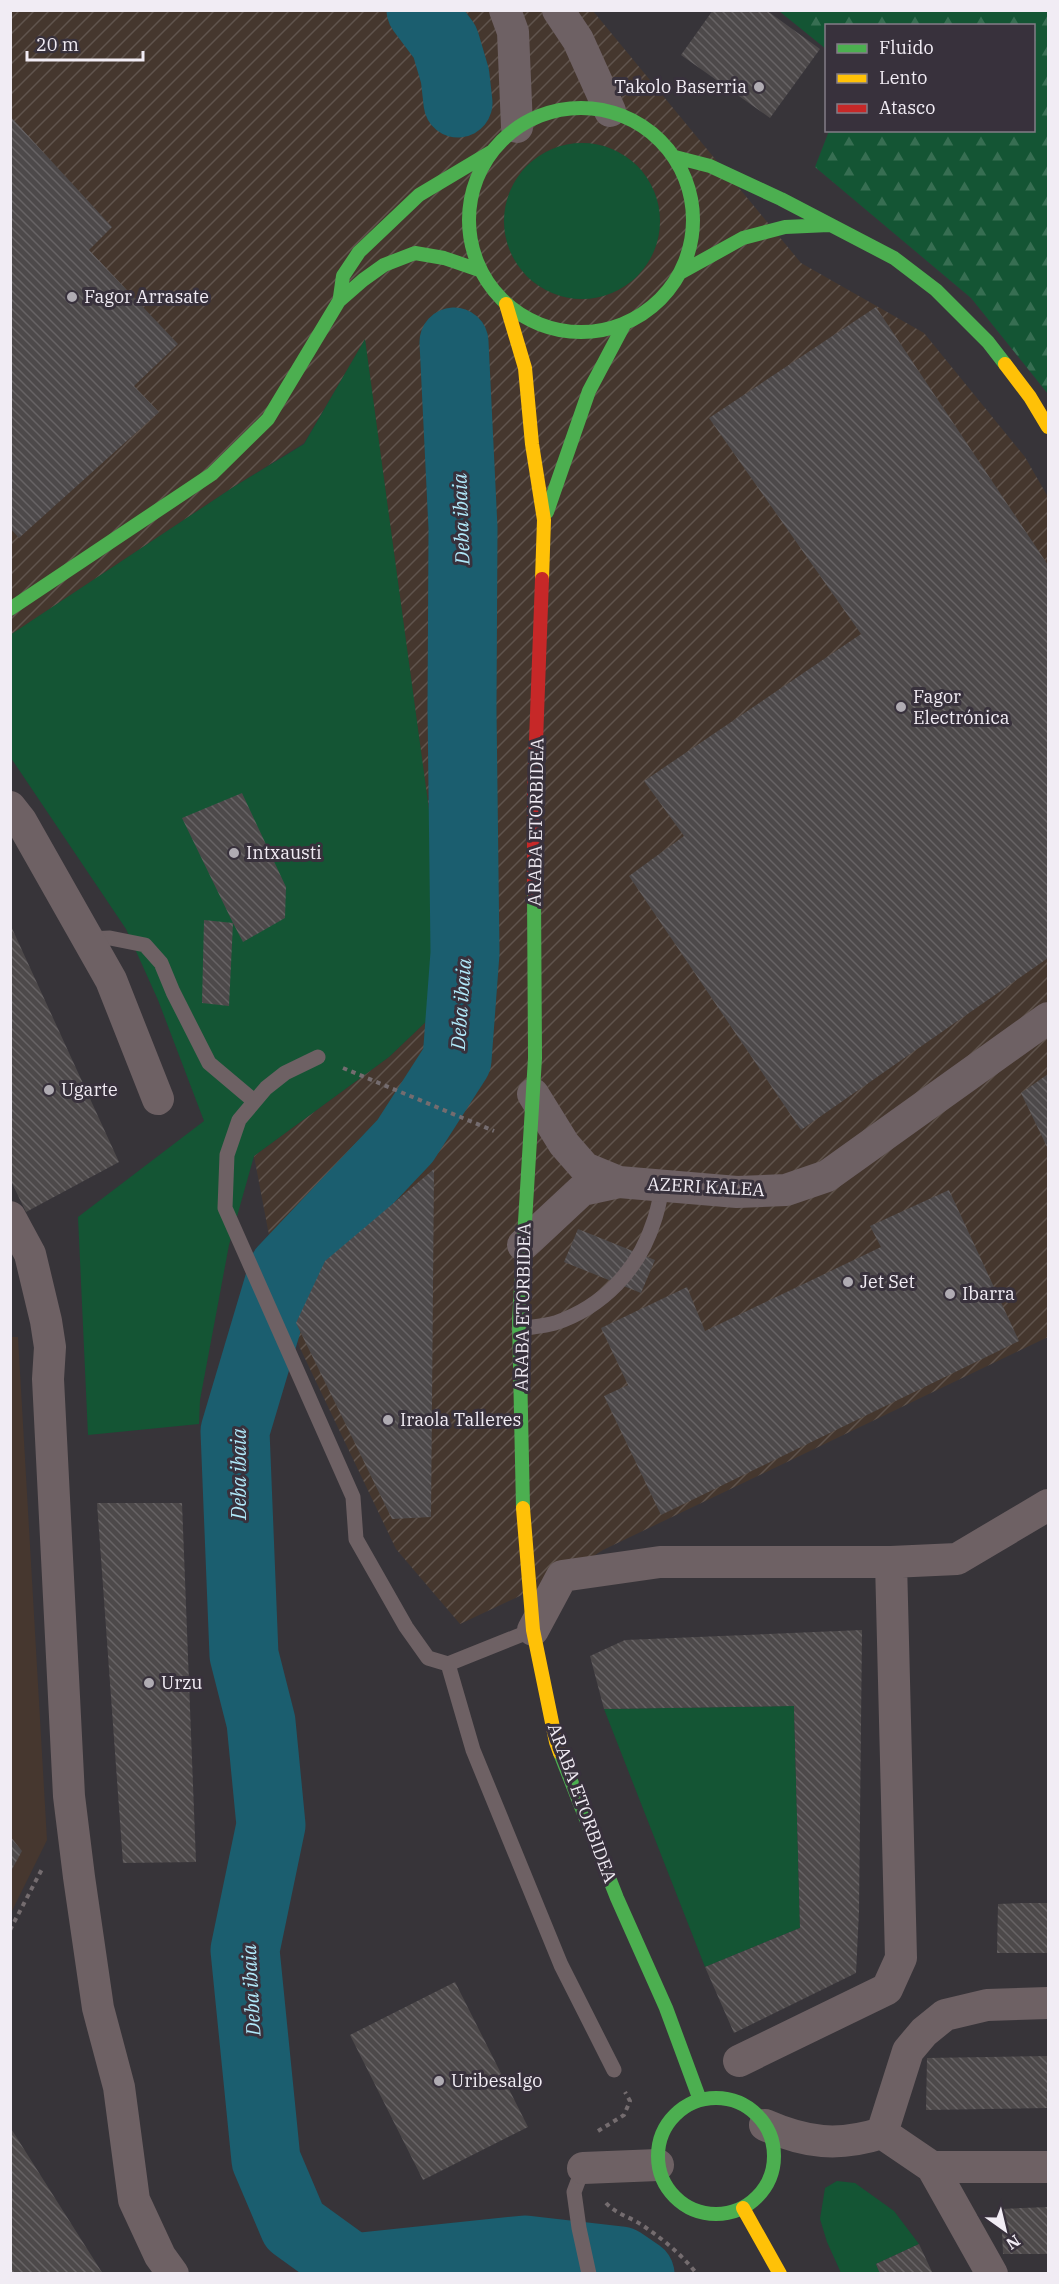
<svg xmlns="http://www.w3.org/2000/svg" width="1059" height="2284" font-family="'IBM Plex Serif',serif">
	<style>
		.industrial { fill: url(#industrial-furrows) }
		.education { fill: #46372f }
		.forest { fill: url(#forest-firs) }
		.green { fill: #145534 }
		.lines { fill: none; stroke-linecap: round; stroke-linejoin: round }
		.river { stroke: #1b5e6f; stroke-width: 69 }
		.building { fill: url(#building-back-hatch) }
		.path { stroke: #746c6f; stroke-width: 4; stroke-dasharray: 4.5 4.5; stroke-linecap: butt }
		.lane { stroke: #6e6164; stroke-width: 15 }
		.street { stroke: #6e6164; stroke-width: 32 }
		.fast { stroke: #4caf50; stroke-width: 14 }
		.slow { stroke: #ffc107; stroke-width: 14 }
		.jam { stroke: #c62828; stroke-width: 14 }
		.poi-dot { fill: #b0acb3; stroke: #38313c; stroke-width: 2 }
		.labels { text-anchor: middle; stroke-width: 6; stroke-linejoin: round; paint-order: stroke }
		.poi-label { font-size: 18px; fill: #f1ecf4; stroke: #38313c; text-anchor: start }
		.street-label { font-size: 18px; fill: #f1ecf4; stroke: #38313c }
		.water-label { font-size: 20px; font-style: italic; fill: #b1e9fa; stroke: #38313c }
	</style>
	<defs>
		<pattern id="industrial-furrows" width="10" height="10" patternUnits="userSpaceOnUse" patternTransform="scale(1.5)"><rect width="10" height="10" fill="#45372e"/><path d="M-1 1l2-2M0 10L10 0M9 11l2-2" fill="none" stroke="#60544d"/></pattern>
		<pattern id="forest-firs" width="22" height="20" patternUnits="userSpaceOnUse" patternTransform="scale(1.5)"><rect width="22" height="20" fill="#145534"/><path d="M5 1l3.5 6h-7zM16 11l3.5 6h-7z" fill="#376e52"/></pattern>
		<pattern id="building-back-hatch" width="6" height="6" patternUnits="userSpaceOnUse" patternTransform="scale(1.5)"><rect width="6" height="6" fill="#4d494a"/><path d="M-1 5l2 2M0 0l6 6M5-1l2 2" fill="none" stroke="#676365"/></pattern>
	</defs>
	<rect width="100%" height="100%" fill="#373439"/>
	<path class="industrial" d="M11 11H593L801 263 924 333 1025 457 1048 497V1337L603 1550 562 1576 460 1624 396 1549 299 1346 268 1230 254 1156 389 1057 432 1016 365 340 304 443 235 486 11 635Z"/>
	<path class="education" d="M10 1337H18L47 1840 11 1913Z"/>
	<path class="forest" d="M779 11H1048V394L971 298 815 167 829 131 1034 130V26H826V49Z"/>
	<path class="green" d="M504 221a78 78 0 1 1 156 0a78 78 0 1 1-156 0Z
		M365 339 441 898 432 1016 389 1057 254 1156 229 1245 200 1400 199 1424 88 1435 78 1217 204 1121 158 1000 126 929 11 758 10 635 235 486 304 444Z
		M794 1706 800 1928 705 1967 604 1709Z
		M837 2181 855 2183 894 2211 919 2244 876 2264 880 2273H841L827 2242 820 2219 825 2188Z"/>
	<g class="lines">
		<path class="river" d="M421 10 445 42 455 76 458 103
			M454 342 463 528 462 709 465 953 457 1060 405 1141 283 1270 235 1431 244 1655 261 1722 271 1825 245 1950 266 2160 294 2226 352 2268 525 2250 621 2261 640 2274"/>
	</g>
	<path class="building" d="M713 10H766L820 49 770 118 681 55Z
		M10 116 112 227 89 250 178 344 134 386 159 412 19 538 10 528Z
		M876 307 1048 565V958L801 1130 629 876 684 836 644 781 861 634 709 418Z
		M242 793 286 887 285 918 243 942 233 923 229 1006 202 1003 204 920 233 923 182 818Z
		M10 924 119 1162 26 1212 10 1179Z
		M1048 1074V1149L1021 1093Z
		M434 1169 431 1517 392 1519 296 1323 325 1261Z
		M949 1190 1019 1341 661 1515 604 1396 628 1385 601 1328 687 1287 705 1331 881 1247 870 1226Z
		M578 1229 655 1260 641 1293 564 1262Z
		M97 1503H182L196 1862 123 1863Z
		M862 1630 859 1911 856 1973 734 2033 705 1967 800 1928 794 1706 604 1709 590 1656 625 1640Z
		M10 1836 22 1851 10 1873Z
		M1024 1903H1048V1953H997L998 1904Z
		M455 1982 528 2127 423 2180 350 2035Z
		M1048 2056V2108L926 2110 927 2058Z
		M10 2127 103 2274H10Z
		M1048 2207V2254H1003L1001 2209Z
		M919 2244 933 2274H880L876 2264Z"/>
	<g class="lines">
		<path class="path" d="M343 1068 494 1131
			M10 1930 42 1869
			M598 2131 624 2115 630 2101 625 2092
			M606 2203C616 2214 630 2217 642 2225 663 2239 681 2254 697 2274"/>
		<path class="lane" d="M88 939 110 938 145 945 161 963 173 992 209 1063 254 1101
			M318 1057 285 1073 266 1088 239 1120 227 1155 225 1208 353 1497 356 1539 406 1627 428 1658 448 1664
			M519 1329C531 1327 544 1326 555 1323 603 1307 639 1269 654 1221 658 1210 660 1197 663 1185
			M533 1630 448 1664 473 1750 561 1965 614 2070
			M583 2168 574 2192 579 2228 589 2274"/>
		<path class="street" d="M505 10 513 32 517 127
			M558 10 578 40 610 111
			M10 807 21 821 111 980 158 1099
			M533 1094 564 1144 585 1168 619 1182 737 1192 786 1190 827 1176 1048 1018
			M10 1217 30 1254 46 1321 50 1347 48 1379 69 1796 79 1877 98 2008 119 2087 134 2200 160 2256 173 2274
			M523 1245 582 1190 619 1182
			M533 1630 562 1576 660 1562H891L957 1559 1048 1505
			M739 2061 887 1989 901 1958 891 1562
			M765 2125C806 2143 838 2147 882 2133
			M882 2133 908 2051 924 2032 945 2015 987 2005 1048 2003
			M882 2133 932 2167 992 2274
			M932 2167H1048
			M583 2168 658 2165"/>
		<path class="fast" d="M469 220a112 112 0 1 1 224 0a112 112 0 1 1-224 0Z
			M675 157 710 166 781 199 894 258 936 290 988 342 1005 364
			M680 273 743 238 785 227 829 225
			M340 297 343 276 359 252 419 195 491 152
			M547 512 589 391 625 323
			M10 609 212 474 268 419 339 301 363 280 384 265 415 253 444 258 479 270
			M523 1508 519 1320 535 1058 534 892
			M560 1753 617 1898 666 2008 700 2100
			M658 2156a58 58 0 1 1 116 0a58 58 0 1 1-116 0Z"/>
		<path class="slow" d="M506 304 525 368 532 444 544 520 542 579
			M1005 364 1030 397 1048 427
			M523 1508 533 1630 556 1742 560 1753
			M743 2208 780 2274"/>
		<path class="jam" d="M534 892V796L542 579"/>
	</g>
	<g class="poi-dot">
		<circle cx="759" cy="87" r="6"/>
		<circle cx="72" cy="297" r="6"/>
		<circle cx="901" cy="707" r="6"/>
		<circle cx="234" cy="853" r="6"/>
		<circle cx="49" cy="1090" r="6"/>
		<circle cx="848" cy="1282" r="6"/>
		<circle cx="950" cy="1294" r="6"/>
		<circle cx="388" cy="1420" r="6"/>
		<circle cx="149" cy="1683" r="6"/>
		<circle cx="439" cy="2081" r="6"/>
	</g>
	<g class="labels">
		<g class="poi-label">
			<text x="747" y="93" text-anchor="end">Takolo Baserria</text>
			<text x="84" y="303">Fagor Arrasate</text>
			<text x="913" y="703">Fagor<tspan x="913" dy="21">Electrónica</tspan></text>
			<text x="246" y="859">Intxausti</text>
			<text x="61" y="1096">Ugarte</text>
			<text x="860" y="1288">Jet Set</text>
			<text x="962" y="1300">Ibarra</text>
			<text x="400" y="1426">Iraola Talleres</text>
			<text x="161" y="1689">Urzu</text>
			<text x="451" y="2087">Uribesalgo</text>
		</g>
		<g class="street-label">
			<text transform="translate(536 822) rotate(-89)" y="6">ARABA ETORBIDEA</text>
			<text transform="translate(706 1187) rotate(3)" y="6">AZERI KALEA</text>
			<text transform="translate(523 1307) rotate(-89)" y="6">ARABA ETORBIDEA</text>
			<text transform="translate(582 1803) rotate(70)" y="6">ARABA ETORBIDEA</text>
		</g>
		<g class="water-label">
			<text transform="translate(461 519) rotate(-92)" y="7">Deba ibaia</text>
			<text transform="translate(461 1004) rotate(-86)" y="7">Deba ibaia</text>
			<text transform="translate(239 1474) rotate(-90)" y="7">Deba ibaia</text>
			<text transform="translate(251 1990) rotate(-93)" y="7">Deba ibaia</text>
		</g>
	</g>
	<rect width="1059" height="2284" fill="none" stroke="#f1ecf4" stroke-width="24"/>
	<rect x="825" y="24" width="210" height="108" fill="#38313c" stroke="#827c86" stroke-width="1.5"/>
	<rect x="837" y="44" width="30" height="9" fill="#4caf50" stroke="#827c86" stroke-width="1.5"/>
	<text x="879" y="54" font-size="18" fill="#f1ecf4">Fluido</text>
	<rect x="837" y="74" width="30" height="9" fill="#ffc107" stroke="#827c86" stroke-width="1.5"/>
	<text x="879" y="84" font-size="18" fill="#f1ecf4">Lento</text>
	<rect x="837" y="104" width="30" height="9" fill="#c62828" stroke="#827c86" stroke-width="1.5"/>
	<text x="879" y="114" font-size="18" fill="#f1ecf4">Atasco</text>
	<g transform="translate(1005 2230) rotate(146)" stroke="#38313c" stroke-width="4.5" paint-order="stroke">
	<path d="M0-4.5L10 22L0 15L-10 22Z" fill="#f1ecf4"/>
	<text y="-9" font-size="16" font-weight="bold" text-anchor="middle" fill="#f1ecf4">N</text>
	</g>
	<path d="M27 51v9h116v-9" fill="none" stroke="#f1ecf4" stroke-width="3"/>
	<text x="36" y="51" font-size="18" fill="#f1ecf4" stroke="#38313c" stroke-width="4.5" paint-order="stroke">20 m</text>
</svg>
